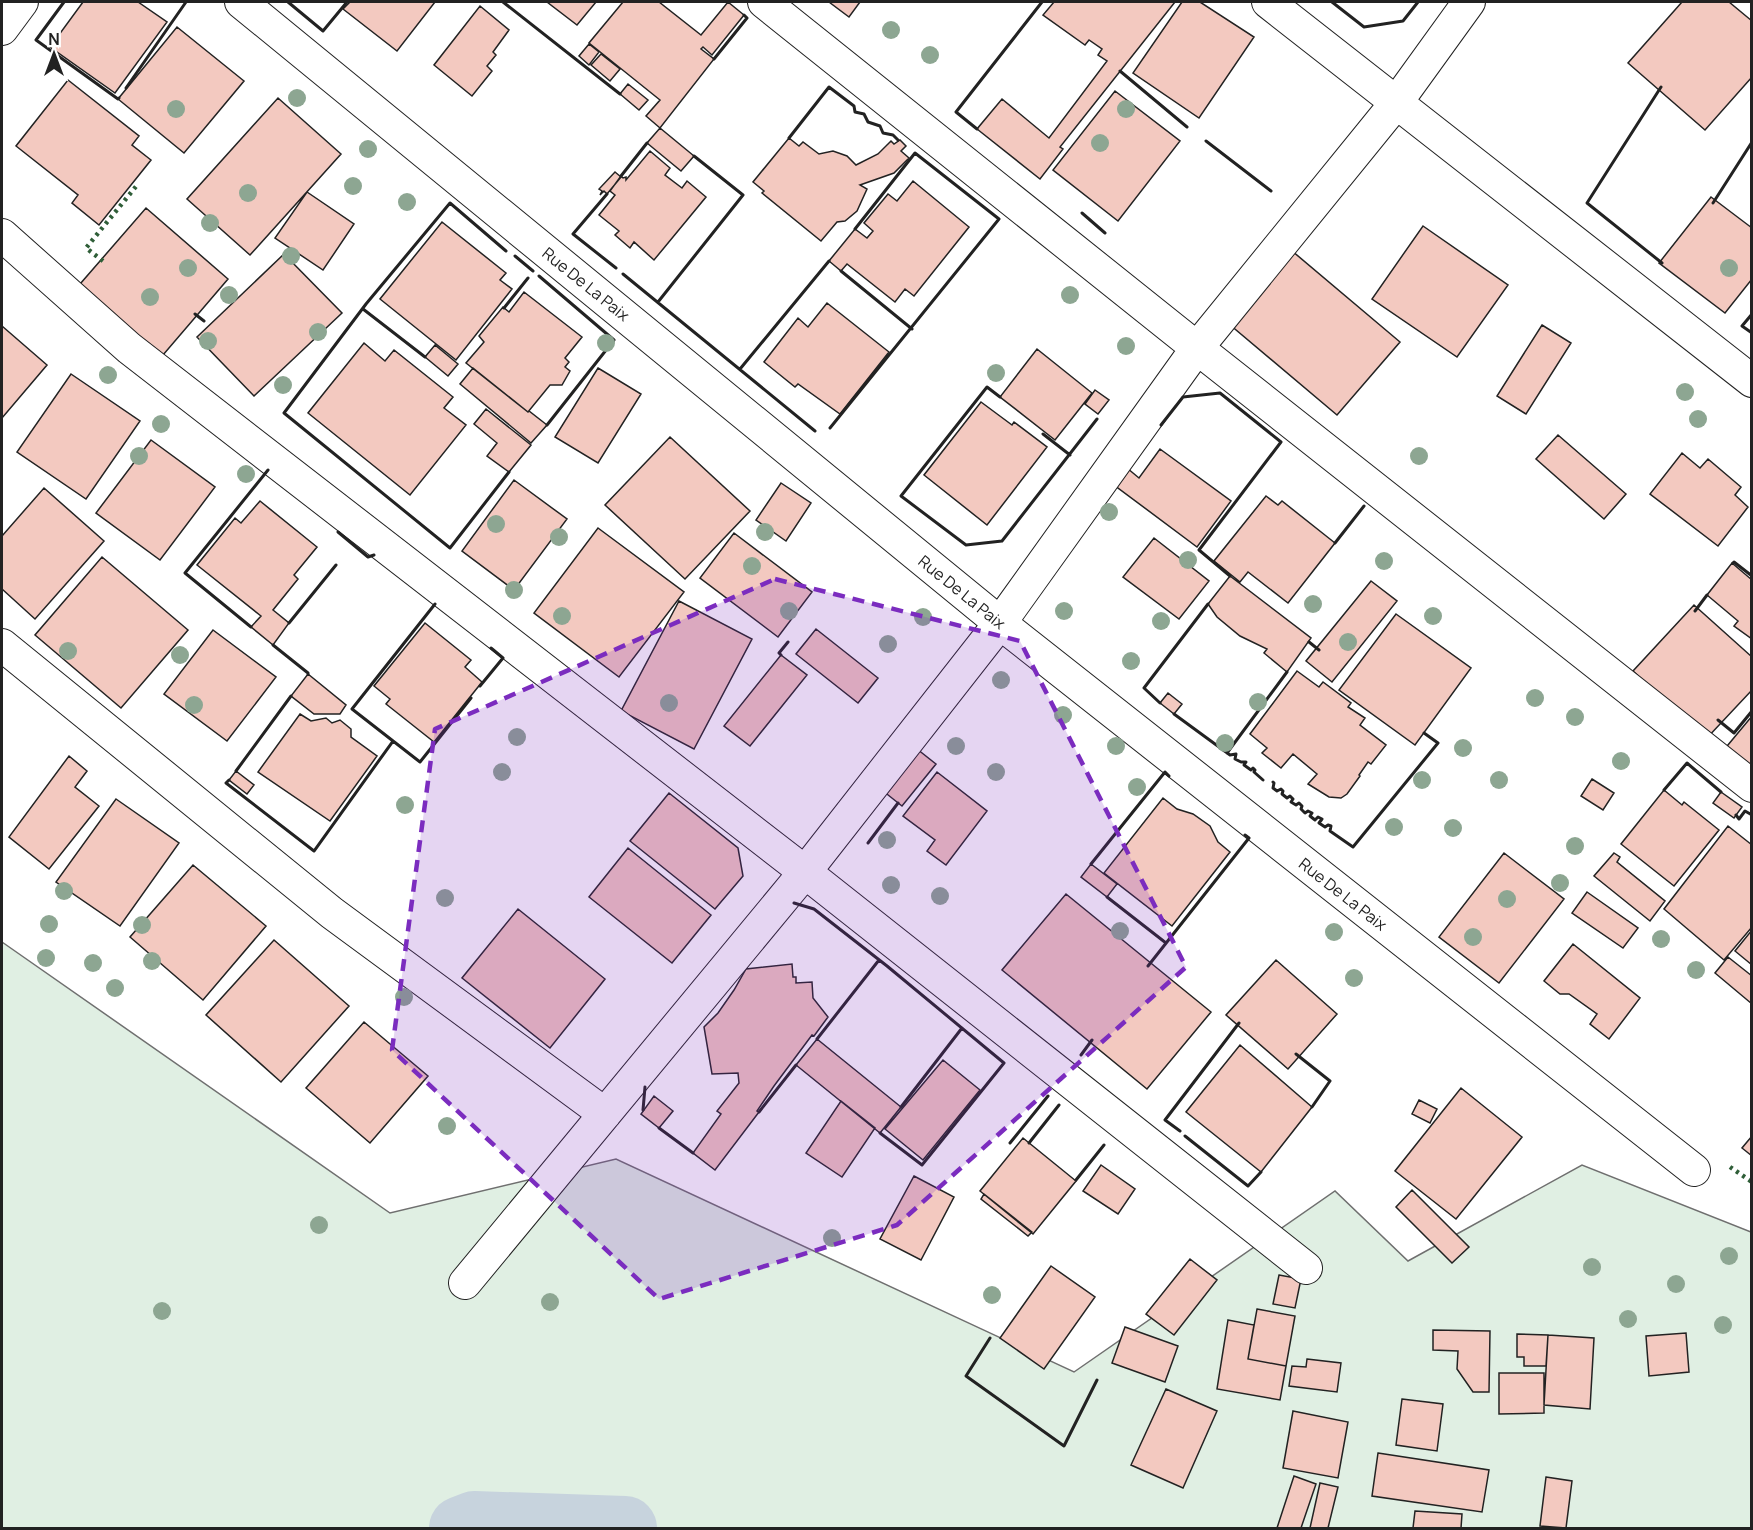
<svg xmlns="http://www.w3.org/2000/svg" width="1753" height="1530" font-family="Manrope,sans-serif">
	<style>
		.green { fill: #e0efe3; stroke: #6f6f6f; stroke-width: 1.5 }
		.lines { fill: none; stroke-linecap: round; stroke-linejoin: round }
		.river { stroke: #c7d3dd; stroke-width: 64 }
		.building { fill: #f3c9c0; stroke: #222; stroke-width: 1.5 }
		.minor-casing { stroke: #222; stroke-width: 34 }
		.minor { stroke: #fff; stroke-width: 32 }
		.hedge { stroke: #2f5e38; stroke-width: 4.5; stroke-dasharray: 3 4.5; stroke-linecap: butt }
		.wall { stroke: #222; stroke-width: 3 }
		.tree { fill: #8da692 }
		.marked { fill: #7b2cbf; fill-opacity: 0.2; stroke: #7b2cbf; stroke-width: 4.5; stroke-dasharray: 12 8; stroke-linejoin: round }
		.labels { text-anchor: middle; stroke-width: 4.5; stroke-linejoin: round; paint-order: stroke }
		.street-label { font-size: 16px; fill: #222; stroke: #fff }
	</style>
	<rect width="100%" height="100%" fill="#fff"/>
	<path class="green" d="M2 942 390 1213 616 1159 1074 1372 1335 1191 1408 1261 1582 1165 1751 1232V1528H2Z"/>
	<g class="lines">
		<path class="river" d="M461 1528 474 1523 625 1528"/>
	</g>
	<path class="building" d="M83 2H138L167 22 115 93 50 47Z
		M350 2H435L397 51 343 9Z
		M547 2H596L577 25Z
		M623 2H659L701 35 728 2 744 15 712 55 703 47 701 49 714 59 660 128 646 116 660 100 589 43Z
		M829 2H860L849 17Z
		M1054 2H1175L1060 147 1063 149 1040 179 977 129 1002 99 1049 138 1107 61 1098 55 1102 49 1089 40 1085 45 1043 15Z
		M1182 2H1200L1254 37 1199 118 1133 73Z
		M1682 2H1729L1752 21V77L1705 130 1628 63Z
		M480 6 509 30 493 52 496 55 487 66 492 71 472 96 434 65Z
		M177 27 244 81 184 153 118 99Z
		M589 44 599 52 589 65 579 56Z
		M601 54 620 69 610 81 591 65Z
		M68 80 139 136 132 145 151 160 99 225 72 203 78 195 16 146Z
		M628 84 648 100 639 110 620 94Z
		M1115 91 1180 141 1118 221 1053 170Z
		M278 98 341 154 250 255 187 199Z
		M660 128 694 156 681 171 647 143Z
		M789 138 799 146 803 142 819 154 833 151 847 156 856 165 878 154 891 141 894 144 900 140 906 146 901 151 909 158 894 173 860 185 867 189 857 211 845 221 837 222 821 241 762 193 764 191 753 182Z
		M650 151 670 168 665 175 682 188 687 181 706 197 654 260 634 242 630 248 615 235 619 231 599 215 615 195 610 191 621 176 623 178 626 177V180Z
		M615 172 621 177 607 194 604 191 600 195 602 191 599 189Z
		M913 181 969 227 914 296 905 289 895 302 847 264 841 271 829 261 855 229 867 238 873 231 864 223 888 194 897 201Z
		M307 192 354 224 323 270 275 238Z
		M1711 197 1752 228V279L1725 313 1659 263Z
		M146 208 228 279 157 362 74 291Z
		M442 222 506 273 500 280 512 289 456 360 380 299Z
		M1423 226 1508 285 1457 357 1372 299Z
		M1285 245 1400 342 1337 415 1223 319Z
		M284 254 342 313 254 396 197 337Z
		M524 292 582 337 565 358 569 362 565 367 570 371 562 385H550L528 412 466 363 484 342 479 336 503 307 509 312Z
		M827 303 889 352 840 414 798 384 795 387 764 362 798 318 808 327Z
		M1542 325 1571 343 1526 414 1497 396Z
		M2 326 47 365 2 418Z
		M364 343 385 361 394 350 453 397 444 408 466 425 410 495 308 413Z
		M435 345 458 364 448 376 425 357Z
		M1037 349 1092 393 1055 440 1000 397Z
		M473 368 528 412 529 411 547 425 531 443 460 384Z
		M598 368 641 394 598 463 555 437Z
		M71 374 140 421 86 499 17 452Z
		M1095 390 1109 400 1098 414 1085 404Z
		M981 402 1012 425 1014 422 1047 447 987 525 924 475Z
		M486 409 531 445 509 472 487 456 497 443 474 424Z
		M1558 435 1626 494 1604 519 1536 459Z
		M670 437 750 511 685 579 605 505Z
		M151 440 215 487 160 560 96 513Z
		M1160 449 1231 501 1197 547 1114 485 1127 468 1139 478Z
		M1682 453 1700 468 1708 459 1741 487 1735 495 1748 507 1718 546 1650 494Z
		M514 480 567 519 514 590 462 551Z
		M781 483 811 503 786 541 756 520Z
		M44 488 104 541 35 619 2 589V536Z
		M1266 496 1278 505 1282 501 1335 543 1288 603 1248 572 1240 582 1214 561Z
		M260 501 317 547 294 575 298 579 273 610 289 623 273 645 251 627 261 616 197 565 235 518 241 523Z
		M598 528 684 592 619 677 534 613Z
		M734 533 812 592 778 637 700 578Z
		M1154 538 1209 581 1179 619 1123 577Z
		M102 557 188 630 121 708 35 635Z
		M1732 563 1752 580V639L1734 626 1738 621 1707 595Z
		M1230 576 1311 638 1287 672 1264 653 1267 649 1240 636 1217 617 1208 604Z
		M1371 581 1397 601 1332 682 1306 661Z
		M679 601 752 639 694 749 621 711Z
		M1694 605 1752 657V690L1706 739 1633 671Z
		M1396 614 1471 668 1415 745 1339 690Z
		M425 623 471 660 465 667 482 682 434 742 386 704 390 699 374 686Z
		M816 629 878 678 858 703 796 654Z
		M213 630 276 677 227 741 164 694Z
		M781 655 807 675 750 746 724 726Z
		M1297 671 1319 687 1323 682 1351 703 1348 707 1365 718 1360 725 1386 745 1371 764 1368 762 1359 775 1360 776 1347 794 1341 798 1329 797 1308 784 1317 774 1293 754 1281 768 1262 753 1267 748 1250 734Z
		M308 674 346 705 340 714H314L291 696Z
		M1168 693 1182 704 1174 714 1160 703Z
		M300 714 311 721 326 718 332 723 340 720 351 729V737L377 756 330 821 258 772Z
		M1752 716V774L1723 751Z
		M912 745 936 764 902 806 878 787Z
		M69 756 87 771 75 787 99 806 49 869 9 837Z
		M236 771 254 785 247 794 229 780Z
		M937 772 987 811 946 865 927 851 935 840 903 816Z
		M1592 779 1614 793 1603 810 1581 796Z
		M1664 790 1682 805 1684 802 1719 830 1674 886 1621 844Z
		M1721 792 1742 807 1734 818 1713 803Z
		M669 793 738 848 743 876 715 909 630 841Z
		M1163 798 1177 809 1193 814 1210 826 1218 842 1230 852 1172 926 1104 873Z
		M116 799 179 843 120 926 56 882Z
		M1728 826 1752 845V927L1724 960 1664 909Z
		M628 848 711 915 672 963 589 897Z
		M1504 853 1564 899 1499 983 1439 937Z
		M1614 853 1620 857 1617 862 1665 901 1650 921 1594 876Z
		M1091 864 1117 884 1107 897 1081 877Z
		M193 865 266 926 203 1000 130 937Z
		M1587 892 1638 928 1623 948 1572 913Z
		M1066 894 1211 1012 1147 1089 1002 970Z
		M518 909 605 979 550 1048 462 978Z
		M1752 930V965L1735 951Z
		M274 940 349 1006 281 1082 206 1015Z
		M1573 944 1640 998 1609 1039 1590 1024 1597 1014 1569 994H1560L1544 981Z
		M1728 957 1752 976V1004L1715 973Z
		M1276 960 1337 1014 1288 1069 1226 1015Z
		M792 964 793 977H796V983L812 982 813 998 828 1017 814 1036 812 1035 774 1086 757 1111 759 1112 715 1170 693 1153 721 1114 717 1111 739 1083 738 1073 712 1074 704 1027 718 1013 734 990 746 969Z
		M364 1022 428 1076 370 1143 306 1088Z
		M817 1039 901 1107 880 1133 796 1065Z
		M1240 1045 1312 1107 1261 1172 1186 1112Z
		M943 1060 980 1090 923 1160 885 1129Z
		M1461 1088 1522 1137 1456 1219 1395 1171Z
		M654 1096 673 1111 659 1128 641 1114Z
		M1419 1100 1437 1109 1430 1123 1412 1114Z
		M841 1101 875 1128 842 1177 806 1153Z
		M1752 1136V1156L1742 1148Z
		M1023 1138 1076 1181 1033 1234 980 1191Z
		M1101 1165 1135 1189 1118 1214 1083 1191Z
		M914 1176 954 1197 921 1260 880 1239Z
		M1412 1190 1469 1247 1452 1263 1396 1207Z
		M984 1194 1032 1232 1028 1236 981 1199Z
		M1190 1259 1217 1280 1174 1335 1146 1314Z
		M1051 1266 1095 1297 1044 1369 1000 1338Z
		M1279 1275 1301 1279 1295 1308 1273 1304Z
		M1257 1309 1295 1316 1286 1366 1248 1359Z
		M1228 1320 1254 1325 1248 1359 1286 1366 1280 1400 1217 1389Z
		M1125 1327 1178 1346 1165 1382 1112 1363Z
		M1433 1330 1490 1331 1489 1392H1473L1457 1369 1458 1351 1433 1350Z
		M1686 1333 1689 1372 1649 1376 1646 1336Z
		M1517 1334 1548 1335 1546 1366H1524V1357H1517Z
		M1548 1335 1594 1338 1590 1409 1544 1405Z
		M1307 1359 1341 1363 1337 1392 1289 1386 1292 1366 1306 1367Z
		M1499 1373H1544V1413L1499 1414Z
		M1166 1389 1217 1411 1183 1488 1131 1465Z
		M1402 1399 1443 1404 1437 1451 1396 1445Z
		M1293 1411 1348 1422 1338 1478 1283 1468Z
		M1378 1453 1489 1470 1482 1512 1372 1496Z
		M1294 1476 1316 1484 1301 1528H1277Z
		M1546 1477 1572 1481 1566 1528 1540 1526Z
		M1320 1483 1338 1487 1328 1528H1310Z
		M1415 1511 1462 1514 1461 1528H1413Z"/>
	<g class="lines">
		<defs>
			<path id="minor" d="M241 2 1000 623 1694 1170
				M764 2 1197 348 1752 786
				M1268 2 1752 381
				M2 29 22 2
				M2 235 129 348 805 872 1306 1268
				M2 645 332 913 605 1114
				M465 1283 805 872 1000 623 1197 348 1396 103 1469 2"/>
		</defs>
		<use href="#minor" class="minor-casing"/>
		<use href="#minor" class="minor"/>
		<path class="hedge" d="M103 261 86 248 138 184
			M1730 1167 1752 1182"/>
		<path class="wall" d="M64 2 36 40 118 99 119 98
			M288 2 323 31 347 2
			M503 2 620 94
			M1332 2 1364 27 1403 21 1418 2
			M714 59 747 18 744 15
			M1120 71 1187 127
			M1661 87 1587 203 1662 263
			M126 88 186 2
			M977 129 956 112 1042 2
			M789 138 829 87 854 106 855 112 864 114 868 122 880 126 883 133 893 135 898 140
			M1206 141 1271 191
			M621 176 647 143
			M607 194 573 234 616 268
			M1713 203 1752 142
			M1082 213 1105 233
			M506 251 450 203 366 304 284 413 450 548 509 472
			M515 256 533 271
			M841 271 912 329
			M623 274 815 431
			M539 276 614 340 547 425
			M658 302 743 195 694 156
			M504 308 528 278
			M363 309 425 357
			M195 314 204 321
			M1752 314 1742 326 1752 333
			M740 369 829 261
			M1000 397 987 387 901 496 966 545 1002 541 1097 419
			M1161 425 1183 397 1220 393 1281 442 1199 550 1230 576
			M830 428 999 219 915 153 855 229
			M1043 434 1070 455
			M338 532 368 557 374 555
			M1335 543 1364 506
			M1733 563 1734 562 1752 576
			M435 604 352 709 420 762 471 698
			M1695 611 1707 595
			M289 623 336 565
			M251 627 185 573 268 470
			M1309 642 1319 650
			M273 645 308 673V674
			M781 655 779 653 788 642
			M480 686 503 658 491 648
			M1160 703 1144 688 1208 604
			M1174 714 1230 755 1236 754 1235 759 1241 762H1246L1244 765 1251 770 1253 768 1255 770 1254 772 1263 780
			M1718 720 1734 733 1752 711
			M1227 753 1287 672
			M236 771 291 696
			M229 780 226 783 314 851 393 741
			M1273 782 1274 783 1273 788 1277 791 1281 789 1283 791 1282 794 1287 798 1290 796 1293 799 1291 802 1296 805 1299 803 1302 806 1301 809 1305 813 1308 811 1312 813 1310 816 1315 820 1318 817 1322 819 1319 823 1325 827 1328 825 1331 826 1330 831 1353 847 1438 743 1424 733
			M1664 790 1687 763 1721 792
			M1736 815 1739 819 1745 811 1752 815
			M868 843 898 803
			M1091 864 1165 772 1169 776
			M1107 897 1166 943
			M794 903 814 909 887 966 1004 1063 922 1165 880 1133
			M1148 966 1249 838 1245 835
			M817 1039 879 960
			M1296 1054 1330 1081 1312 1107
			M1081 1055 1092 1040
			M901 1107 962 1028
			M643 1110 645 1087
			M759 1112 796 1065
			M659 1128 693 1153
			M1180 1131 1165 1120 1239 1023
			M1185 1136 1248 1186 1261 1172
			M1010 1143 1048 1096
			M1029 1143 1059 1105
			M1076 1180 1104 1145
			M990 1338 966 1376 1064 1446 1097 1380"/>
	</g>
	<g class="tree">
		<circle cx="891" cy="30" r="9"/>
		<circle cx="930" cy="55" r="9"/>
		<circle cx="297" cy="98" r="9"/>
		<circle cx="176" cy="109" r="9"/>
		<circle cx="1126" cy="109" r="9"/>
		<circle cx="1100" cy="143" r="9"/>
		<circle cx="368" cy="149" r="9"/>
		<circle cx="353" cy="186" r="9"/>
		<circle cx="248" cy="193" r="9"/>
		<circle cx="407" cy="202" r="9"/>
		<circle cx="210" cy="223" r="9"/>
		<circle cx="291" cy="256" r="9"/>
		<circle cx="188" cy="268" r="9"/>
		<circle cx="1729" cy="268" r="9"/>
		<circle cx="229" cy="295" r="9"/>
		<circle cx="1070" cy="295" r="9"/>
		<circle cx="150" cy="297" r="9"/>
		<circle cx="318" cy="332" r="9"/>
		<circle cx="208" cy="341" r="9"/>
		<circle cx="606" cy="343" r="9"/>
		<circle cx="1126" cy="346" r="9"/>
		<circle cx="996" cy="373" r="9"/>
		<circle cx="108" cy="375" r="9"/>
		<circle cx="283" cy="385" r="9"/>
		<circle cx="1685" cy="392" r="9"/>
		<circle cx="1698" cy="419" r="9"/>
		<circle cx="161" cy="424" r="9"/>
		<circle cx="139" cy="456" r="9"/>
		<circle cx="1419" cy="456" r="9"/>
		<circle cx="246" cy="474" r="9"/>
		<circle cx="1109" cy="512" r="9"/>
		<circle cx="496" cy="524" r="9"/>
		<circle cx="765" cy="532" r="9"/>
		<circle cx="559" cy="537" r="9"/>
		<circle cx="1188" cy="560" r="9"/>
		<circle cx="1384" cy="561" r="9"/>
		<circle cx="752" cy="566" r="9"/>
		<circle cx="514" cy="590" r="9"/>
		<circle cx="1313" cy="604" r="9"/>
		<circle cx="789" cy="611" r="9"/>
		<circle cx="1064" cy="611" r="9"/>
		<circle cx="562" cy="616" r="9"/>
		<circle cx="1433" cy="616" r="9"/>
		<circle cx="923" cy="617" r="9"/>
		<circle cx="1161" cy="621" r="9"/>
		<circle cx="1348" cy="642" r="9"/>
		<circle cx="888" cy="644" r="9"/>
		<circle cx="68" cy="651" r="9"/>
		<circle cx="180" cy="655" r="9"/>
		<circle cx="1131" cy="661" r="9"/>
		<circle cx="1001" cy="680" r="9"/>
		<circle cx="1535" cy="698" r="9"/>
		<circle cx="1258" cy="702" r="9"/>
		<circle cx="669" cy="703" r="9"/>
		<circle cx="194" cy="705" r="9"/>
		<circle cx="1063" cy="715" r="9"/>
		<circle cx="1575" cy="717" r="9"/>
		<circle cx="517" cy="737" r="9"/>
		<circle cx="1225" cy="743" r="9"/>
		<circle cx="956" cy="746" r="9"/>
		<circle cx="1116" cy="746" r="9"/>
		<circle cx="1463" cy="748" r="9"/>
		<circle cx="1621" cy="761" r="9"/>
		<circle cx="502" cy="772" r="9"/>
		<circle cx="996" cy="772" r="9"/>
		<circle cx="1422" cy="780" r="9"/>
		<circle cx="1499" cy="780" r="9"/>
		<circle cx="1137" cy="787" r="9"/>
		<circle cx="405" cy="805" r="9"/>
		<circle cx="1394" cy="827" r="9"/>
		<circle cx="1453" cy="828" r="9"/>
		<circle cx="887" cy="840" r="9"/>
		<circle cx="1575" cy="846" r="9"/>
		<circle cx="1560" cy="883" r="9"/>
		<circle cx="891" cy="885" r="9"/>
		<circle cx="64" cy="891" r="9"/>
		<circle cx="940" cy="896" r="9"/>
		<circle cx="445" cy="898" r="9"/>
		<circle cx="1507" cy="899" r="9"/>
		<circle cx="49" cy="924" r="9"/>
		<circle cx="142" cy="925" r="9"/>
		<circle cx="1120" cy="931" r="9"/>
		<circle cx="1334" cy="932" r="9"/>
		<circle cx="1473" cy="937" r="9"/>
		<circle cx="1661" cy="939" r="9"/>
		<circle cx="46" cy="958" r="9"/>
		<circle cx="152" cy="961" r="9"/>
		<circle cx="93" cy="963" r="9"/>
		<circle cx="1696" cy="970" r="9"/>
		<circle cx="1354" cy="978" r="9"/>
		<circle cx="115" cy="988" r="9"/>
		<circle cx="404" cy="997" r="9"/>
		<circle cx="447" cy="1126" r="9"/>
		<circle cx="319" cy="1225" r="9"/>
		<circle cx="832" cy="1238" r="9"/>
		<circle cx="1729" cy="1256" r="9"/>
		<circle cx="1592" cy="1267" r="9"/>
		<circle cx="1676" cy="1284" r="9"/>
		<circle cx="992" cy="1295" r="9"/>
		<circle cx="550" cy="1302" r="9"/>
		<circle cx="162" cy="1311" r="9"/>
		<circle cx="1628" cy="1319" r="9"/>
		<circle cx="1723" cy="1325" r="9"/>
	</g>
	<path class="marked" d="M775 579 1020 641 1186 967 897 1225 659 1299 392 1050 435 729Z"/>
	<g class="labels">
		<g class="street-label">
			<text transform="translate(586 284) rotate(39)" y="6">Rue De La Paix</text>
			<text transform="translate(962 592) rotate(39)" y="6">Rue De La Paix</text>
			<text transform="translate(1343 894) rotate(38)" y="6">Rue De La Paix</text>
		</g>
	</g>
	<rect width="1753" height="1530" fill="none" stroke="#222222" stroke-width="6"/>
	<g transform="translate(54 54)" stroke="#ffffff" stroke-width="4.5" paint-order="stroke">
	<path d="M0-4.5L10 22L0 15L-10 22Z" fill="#222222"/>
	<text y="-9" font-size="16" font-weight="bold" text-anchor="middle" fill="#222222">N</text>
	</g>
</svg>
